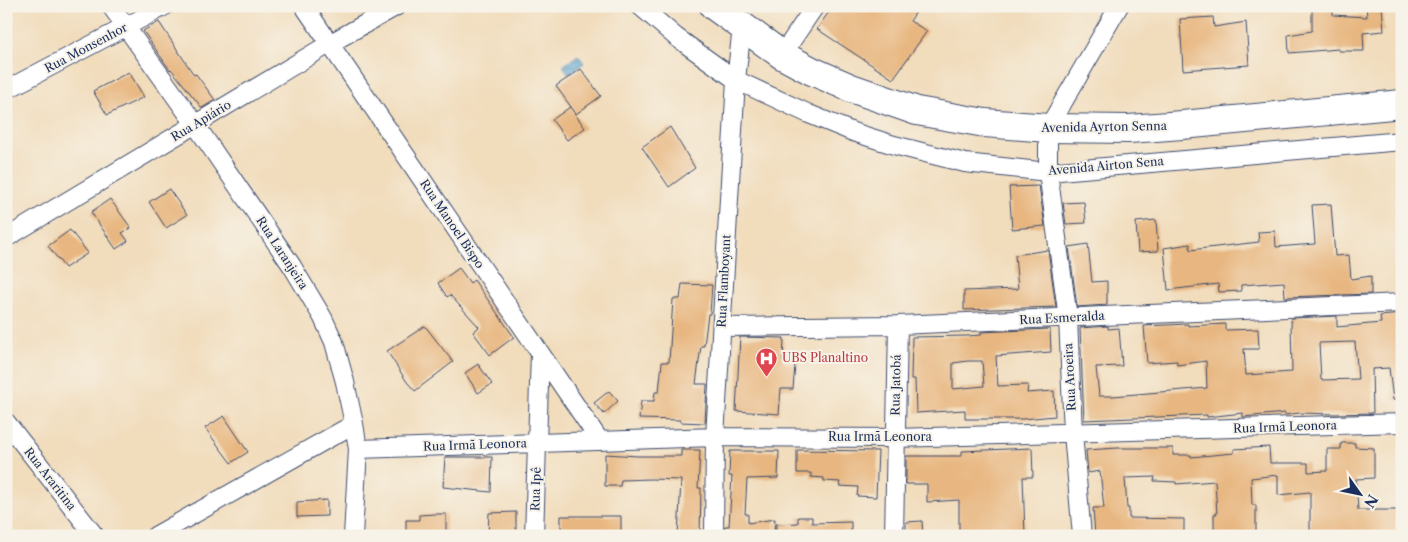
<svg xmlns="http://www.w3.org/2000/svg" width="1408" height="542" font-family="'Libre Caslon Text',serif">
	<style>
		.water { fill: url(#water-rules); stroke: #3c6a99 }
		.building { fill: #e8b781; fill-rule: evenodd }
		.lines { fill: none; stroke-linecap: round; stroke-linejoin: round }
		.street-casing { stroke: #3b496c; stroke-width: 20 }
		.highway-casing { stroke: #3b496c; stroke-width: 30 }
		.street { stroke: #fff; stroke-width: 18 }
		.highway { stroke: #fff; stroke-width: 28 }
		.labels { text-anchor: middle; stroke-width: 4; stroke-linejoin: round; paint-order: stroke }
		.street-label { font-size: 12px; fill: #1b2f5e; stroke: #f7f3e8 }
		.health-label { font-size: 12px; fill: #be3a42; stroke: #f7f3e8; text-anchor: start }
	</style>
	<defs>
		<pattern id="water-rules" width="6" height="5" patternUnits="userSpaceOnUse" patternTransform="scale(1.25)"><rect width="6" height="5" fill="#5ca6d4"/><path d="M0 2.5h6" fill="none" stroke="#4b88af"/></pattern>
	</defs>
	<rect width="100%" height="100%" fill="#f7f3e8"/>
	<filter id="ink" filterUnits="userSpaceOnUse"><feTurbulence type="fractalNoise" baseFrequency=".02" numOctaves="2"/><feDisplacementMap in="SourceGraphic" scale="10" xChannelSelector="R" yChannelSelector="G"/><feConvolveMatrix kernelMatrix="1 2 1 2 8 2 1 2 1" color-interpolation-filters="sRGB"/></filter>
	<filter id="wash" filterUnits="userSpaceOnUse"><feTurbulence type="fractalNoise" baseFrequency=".0096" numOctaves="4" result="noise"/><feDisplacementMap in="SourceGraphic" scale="20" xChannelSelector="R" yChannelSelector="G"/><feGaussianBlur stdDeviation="1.12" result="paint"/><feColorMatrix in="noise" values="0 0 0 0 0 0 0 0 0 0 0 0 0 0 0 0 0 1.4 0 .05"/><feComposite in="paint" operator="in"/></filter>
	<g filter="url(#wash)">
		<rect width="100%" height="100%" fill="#f1dcbb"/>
		<path class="water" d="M578 55 584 63 569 74 563 66Z"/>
		<g id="blocks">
			<path class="building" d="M833 6H920L910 21 927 31 893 79 817 29Z
				M1312 6H1333V15L1367 17 1366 6H1382L1384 31 1363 33 1364 51H1339V49L1289 53 1288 35 1312 31Z
				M1213 17 1214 27 1246 22 1249 65 1183 70 1180 19Z
				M159 22 194 75 196 74 215 100 202 108 171 69 170 70 143 31Z
				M581 69 601 96 576 114 556 86Z
				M129 72 144 97 107 115 93 91Z
				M570 107 585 128 567 140 552 120Z
				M670 127 695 168 669 187 642 147Z
				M1039 186 1045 226 1012 229 1009 187Z
				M169 189 187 215 166 228 149 202Z
				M110 199 131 228 122 233 128 241 116 249 91 212Z
				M1084 202 1086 223 1066 224 1063 203Z
				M1331 204 1335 256 1349 255 1351 279 1371 276V294L1285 297 1284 282 1241 285V291L1219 292 1218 284 1168 290 1164 248 1190 244V250L1259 242 1258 232 1275 231 1276 247 1315 244 1312 205Z
				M1156 220 1158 251 1138 252 1136 222Z
				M70 230 88 253 65 268 48 246Z
				M1088 244 1092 282 1107 281V305L1077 307 1069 247Z
				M1048 250 1056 307 964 310V291L1018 289 1015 255Z
				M459 268 470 283 474 280 514 337 490 355 473 332 479 327 450 295 447 297 438 283Z
				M682 284 712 285 710 314H708L704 346H701L696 384H707L705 423 680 422V420L639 419 641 401H654L655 392H659L662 362H669L673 299H680Z
				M1402 314V400H1393L1389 368 1372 369 1373 413 1336 414 1299 413 1285 415V413L1243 417V413L1207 417V415L1084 420 1080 328 1108 326V329L1119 328 1122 366 1096 367 1099 396H1113L1207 388 1206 361 1177 365V361L1147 363 1144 326 1188 324V326L1225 324V330L1258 329 1259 349H1244L1246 375 1292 372 1291 318 1337 316V327L1381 323 1380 316ZM1355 342 1358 379 1321 380 1319 343Z
				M425 326 453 362 415 391 407 382 387 351Z
				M1050 329 1051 352 996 356 998 386 1028 385 1027 393 1054 391 1055 416 1023 419H965V410L916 413 915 379H911L912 337 966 336 981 335V332ZM968 361H982L984 386 953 389V363Z
				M740 337 784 338 783 362 795 365 793 389H781L779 414 736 411Z
				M478 364 492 384 478 393 465 373Z
				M609 391 618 401 604 414 594 403Z
				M224 416 248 452 231 463 205 428Z
				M1341 443H1355V447L1374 448V478L1356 479 1358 510H1402V536H1310V492L1278 495V475L1251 478 1252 505H1256V536H1214V514H1217L1215 481 1176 484V482L1154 481 1155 477 1125 478 1127 508H1129V518L1184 519V536H1095L1093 508H1104L1100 471 1088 473 1086 450 1118 448H1173V455H1191V457L1234 453V449L1269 447 1270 463H1308V472L1327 471V449H1341Z
				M1032 448 1033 477H1023L1025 536H959V500L927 502V484H906V456H962V451Z
				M681 450H700L698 488H701L700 536H678L681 480 651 479 621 480 620 486H605V454L638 456H681Z
				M797 450 878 451 876 497 857 496 858 487 839 486 840 482 824 481V478L811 477V473H797Z
				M730 451H779L778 478 747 479 745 514H748V523L775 519 774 536H725V526H729L732 476H729Z
				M445 457H492L491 492 443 487Z
				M327 500V516L297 517V502Z
				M516 512V536H488L489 513Z
				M435 514H446V536H406V520H419V515Z
				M561 516H621V536H561Z
				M798 517H812V523L851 522V536H776V524L798 523Z
				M922 521 923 536H906V522Z"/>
		</g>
	</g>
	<g filter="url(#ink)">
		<use href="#blocks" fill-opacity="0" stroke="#3b496c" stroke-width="1"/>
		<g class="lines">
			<defs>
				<path id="street" d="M111 6 195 124 292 266 323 318 334 342 345 382 354 424 358 449 353 536
					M304 6 600 441
					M640 6 676 37 736 80 809 114 853 132 894 145 965 163 1048 172 1402 141
					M782 55 815 6
					M6 90 165 6
					M6 238 329 44 397 6
					M722 327 898 325 1402 303
					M6 422 95 536
					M358 449 715 437 895 438 1402 423
					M155 536 354 424
					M534 536 540 353
					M714 536 715 437 736 80 742 27
					M894 536 898 325
					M1082 536 1073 433 1068 318 1048 172V128L1119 6"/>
				<path id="highway" d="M714 6 782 55 812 71 851 88 917 111 985 123 1048 128 1129 129 1182 125 1402 104"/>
			</defs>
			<use href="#street" class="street-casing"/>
			<use href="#highway" class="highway-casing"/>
			<use href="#street" class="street"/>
			<use href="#highway" class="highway"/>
		</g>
	</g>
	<defs>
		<symbol id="hospital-pin" viewBox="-11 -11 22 30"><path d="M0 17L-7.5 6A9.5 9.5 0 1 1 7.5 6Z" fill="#e0444e" stroke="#f7f3e8"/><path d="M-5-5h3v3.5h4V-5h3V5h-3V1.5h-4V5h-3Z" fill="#fff"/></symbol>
	</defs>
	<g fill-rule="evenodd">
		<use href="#hospital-pin" x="754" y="346" width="25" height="34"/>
	</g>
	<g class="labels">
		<g class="street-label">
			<text transform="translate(86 48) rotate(-28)" y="4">Rua Monsenhor</text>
			<text transform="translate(201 121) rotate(-31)" y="4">Rua Apiário</text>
			<text transform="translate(1104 127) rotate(-1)" y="4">Avenida Ayrton Senna</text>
			<text transform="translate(1106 166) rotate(-5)" y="4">Avenida Airton Sena</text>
			<text transform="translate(452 224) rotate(56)" y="4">Rua Manoel Bispo</text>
			<text transform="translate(282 253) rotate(57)" y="4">Rua Laranjeira</text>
			<text transform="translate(724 281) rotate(-87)" y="4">Rua Flamboyant</text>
			<text transform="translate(1062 318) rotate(-3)" y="4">Rua Esmeralda</text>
			<text transform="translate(1070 377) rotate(-93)" y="4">Rua Aroeira</text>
			<text transform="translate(896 385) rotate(-89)" y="4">Rua Jatobá</text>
			<text transform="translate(1285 427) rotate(-2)" y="4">Rua Irmã Leonora</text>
			<text x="880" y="441">Rua Irmã Leonora</text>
			<text transform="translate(475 445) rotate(-2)" y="4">Rua Irmã Leonora</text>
			<text transform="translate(50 479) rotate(52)" y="4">Rua Araritina</text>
			<text transform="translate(536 489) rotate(-88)" y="4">Rua Ipê</text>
		</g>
		<g class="health-label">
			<text x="782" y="362">UBS Planaltino</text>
		</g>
	</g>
	<rect width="1408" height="542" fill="none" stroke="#f7f3e8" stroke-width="25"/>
	<g transform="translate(1360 494) rotate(123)" stroke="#f7f3e8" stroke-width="4" paint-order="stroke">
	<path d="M0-4L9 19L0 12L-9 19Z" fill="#1b2f5e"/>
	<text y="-8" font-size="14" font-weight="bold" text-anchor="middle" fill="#1b2f5e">N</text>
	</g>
</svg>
